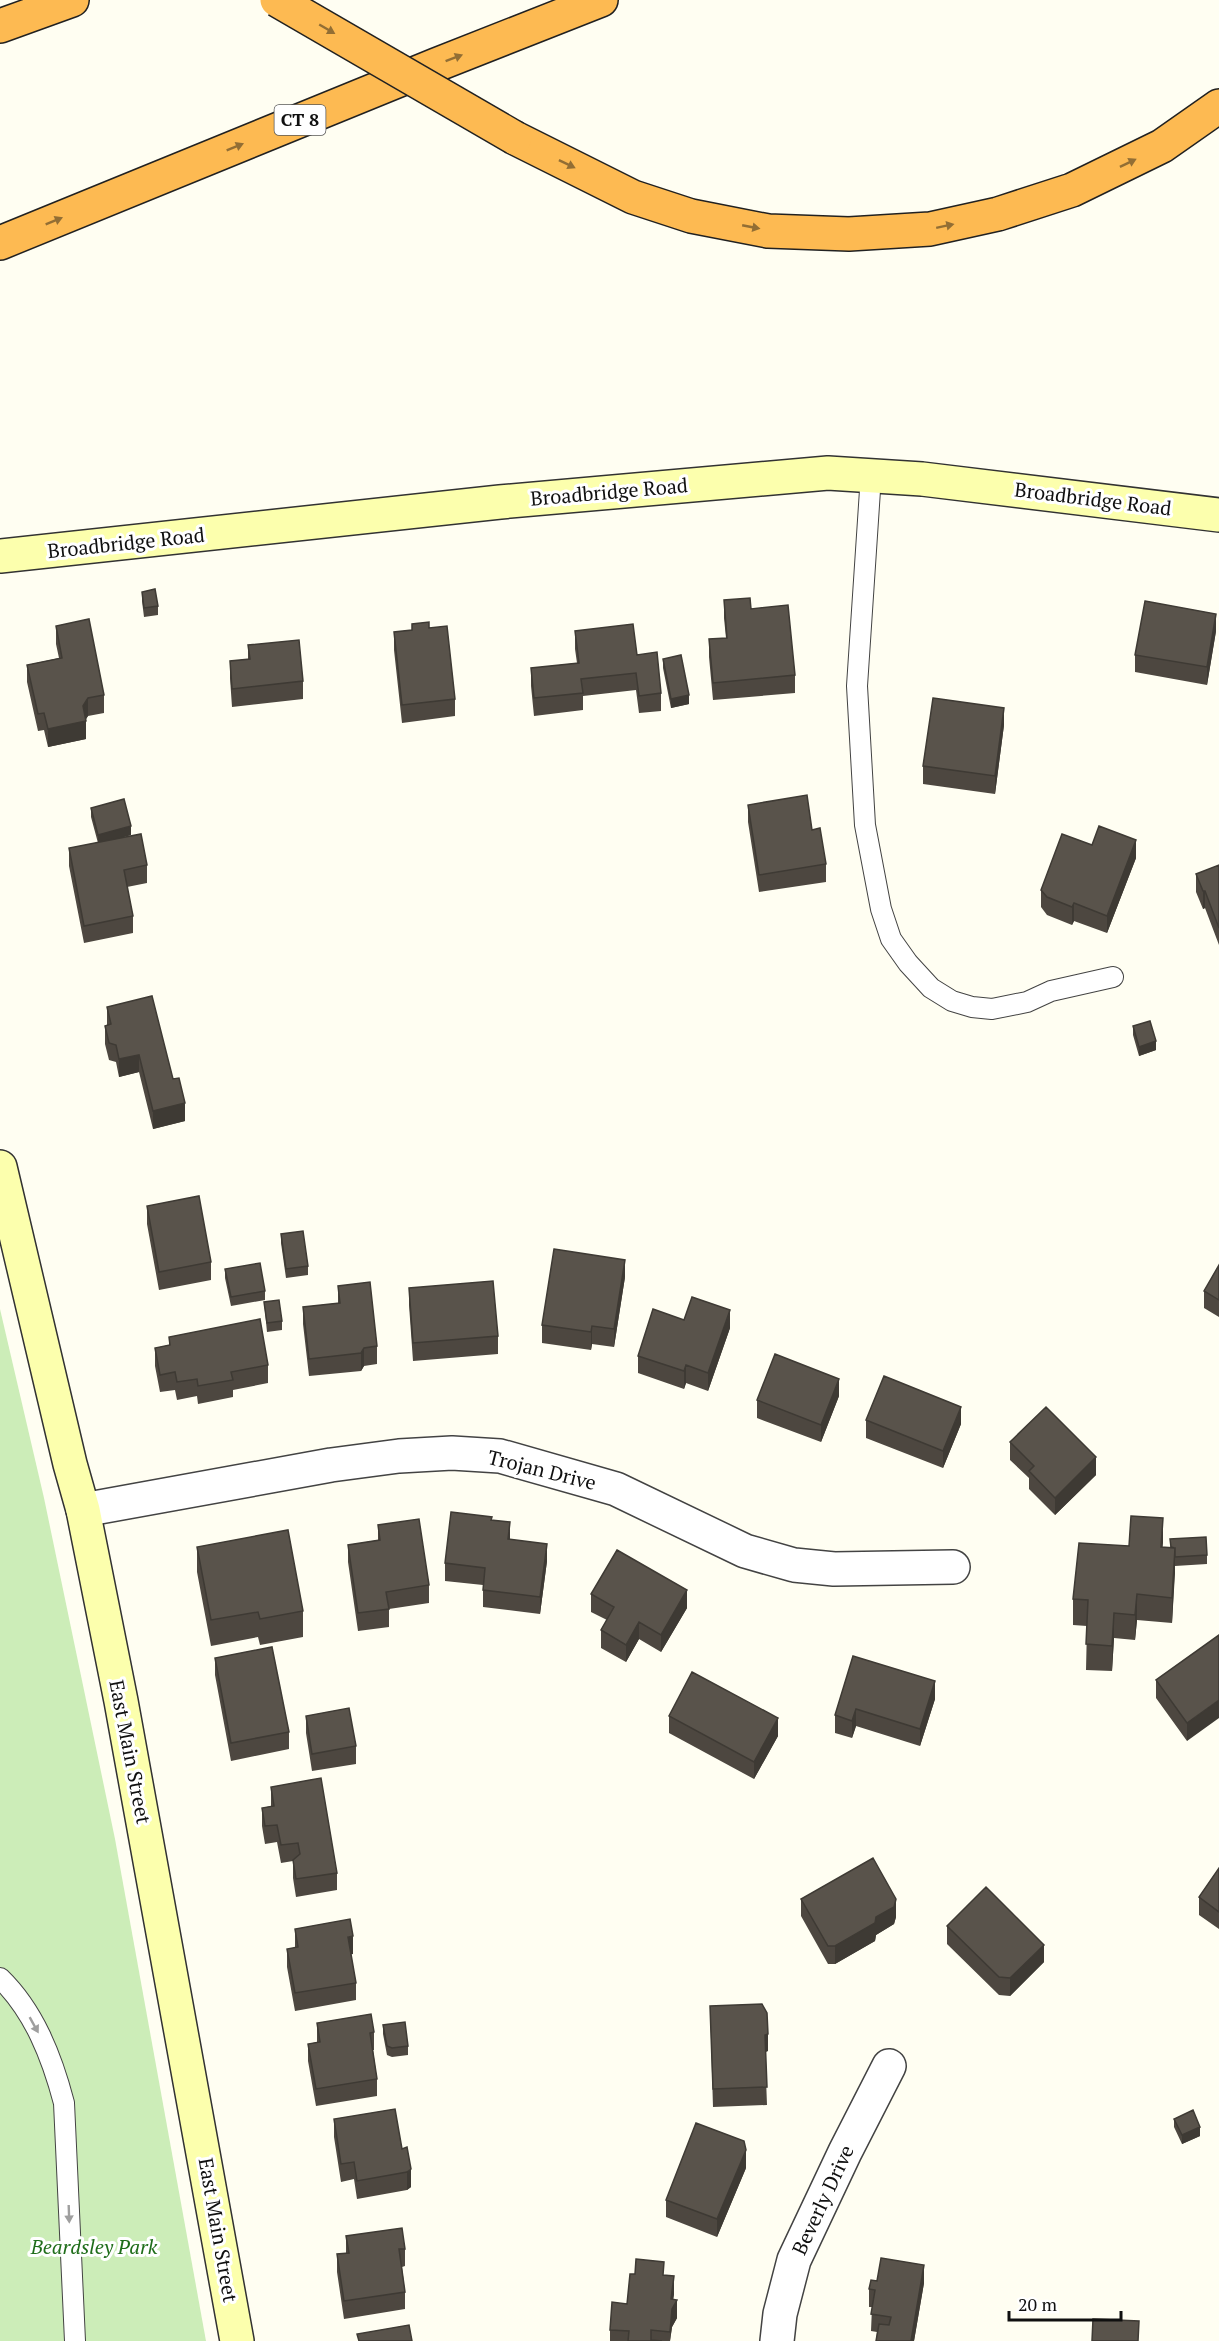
<svg xmlns="http://www.w3.org/2000/svg" width="1219" height="2341" font-family="'PT Serif',serif">
	<style>
		.green { fill: #ccedb8 }
		.lines { fill: none; stroke-linecap: round; stroke-linejoin: round }
		.service-casing { stroke: #434343; stroke-width: 22 }
		.minor-casing { stroke: #434343; stroke-width: 36 }
		.secondary-casing { stroke: #323232; stroke-width: 36 }
		.motorway-casing { stroke: #212121; stroke-width: 36 }
		.service { stroke: #fff; stroke-width: 20 }
		.minor { stroke: #fff; stroke-width: 33 }
		.secondary { stroke: #fcffad; stroke-width: 33 }
		.motorway { stroke: #fdba52; stroke-width: 33 }
		.motorway-bridge-casing { stroke: #212121; stroke-width: 36; stroke-linecap: butt }
		.motorway-bridge { stroke: #fdba52; stroke-width: 33 }
		.wall { fill: #4d4740 }
		.shaded-wall { fill: #3e3a34 }
		.building { fill: #59534b; stroke: #3e3a34; stroke-width: 1.5 }
		.oneway { fill: #926e34 }
		.oneway2 { fill: #9f9f9f }
		.labels { text-anchor: middle; stroke-width: 6; stroke-linejoin: round; paint-order: stroke }
		.shield { fill: #fff; stroke: #585858; stroke-width: 1.5 }
		.shield-label { font-size: 18px; font-weight: bold; fill: #101010 }
		.street-label { font-size: 20px; fill: #101010; stroke: #fff }
		.park-label { font-size: 20px; font-style: italic; fill: #1f6d1a; stroke: #fff }
	</style>
	<rect width="100%" height="100%" fill="#fffef2"/>
	<path class="green" d="M0 1309 44 1498 115 1839 206 2341H0Z"/>
	<g class="lines">
		<defs>
			<path id="service" d="M871 475 857 686 865 825 881 909 891 939 908 963 931 988 952 1001 972 1007 992 1009 1027 1002 1051 991 1113 977
				M0 1978C34 2011 52 2057 64 2103L75 2341"/>
			<path id="minor" d="M83 1510 331 1465 399 1456 452 1453 500 1456 616 1489 745 1551 794 1565 834 1569 953 1567
				M777 2341 780 2314 794 2260 845 2152 889 2066"/>
			<path id="secondary" d="M0 556 500 502 828 473 922 479 1219 515
				M0 1167 70 1464 83 1510 121 1701 237 2341"/>
			<path id="motorway" d="M0 26 72 0
				M515 138 633 197 691 216 768 231 849 234 930 229 998 214 1072 190 1162 146 1219 106
				M0 243 436 65 601 0"/>
		</defs>
		<use href="#service" class="service-casing"/>
		<use href="#minor" class="minor-casing"/>
		<use href="#secondary" class="secondary-casing"/>
		<use href="#motorway" class="motorway-casing"/>
		<use href="#service" class="service"/>
		<use href="#minor" class="minor"/>
		<use href="#secondary" class="secondary"/>
		<use href="#motorway" class="motorway"/>
		<defs>
			<path id="motorway-bridge" d="M277 0 515 138"/>
		</defs>
		<use href="#motorway-bridge" class="motorway-bridge-casing"/>
		<use href="#motorway-bridge" class="motorway-bridge"/>
	</g>
	<path class="wall" d="M142 592 158 606V615L144 617 142 601Z
		M724 600 751 609 795 675V693L713 700 709 657V639L726 638 724 618Z
		M56 626 104 695V713L88 716 86 719V739L48 747 44 730 38 731 27 682V665L59 658 56 644Z
		M429 628 455 699V716L402 723 394 650V632Z
		M575 631 637 655 661 693V711L639 713 636 690 583 696V710L534 716 531 686V668L577 663 575 649Z
		M1216 631 1207 685 1135 672V655Z
		M248 645 303 681V699L232 707 230 678V661L248 659Z
		M663 659 689 704 671 708 663 668Z
		M1004 725 995 794 923 784V766Z
		M748 805 812 830 826 864V882L759 892 748 822Z
		M91 808 131 835 120 838 147 865V883L127 887 133 916V933L84 943 69 866V848L98 843 91 817Z
		M1092 845 1136 858 1107 933 1074 921 1072 925 1047 915 1041 907V890Z
		M1219 865V945L1205 908 1203 909 1196 892V874Z
		M107 1007 173 1079 185 1121 153 1129 139 1072 119 1077 116 1062 109 1060 105 1044V1026L107 1025Z
		M1133 1026 1156 1050 1139 1056 1133 1035Z
		M147 1206 211 1262V1280L159 1290 147 1224Z
		M281 1234 308 1266V1275L286 1278 281 1243Z
		M1219 1265V1317L1204 1308V1291Z
		M225 1269 265 1291V1300L231 1306 225 1278Z
		M625 1277 614 1347 592 1344 591 1350 542 1343V1325Z
		M338 1286 377 1346V1364L364 1366 361 1371 309 1376 303 1324V1307L338 1303Z
		M409 1288 498 1336V1354L413 1361 409 1305Z
		M264 1302 282 1321V1330L267 1332Z
		M684 1320 730 1328 708 1391 686 1383 684 1389 638 1373V1356Z
		M169 1337 268 1365V1383L233 1390V1397L198 1404 197 1396 177 1400 175 1390 160 1392 155 1366V1348L169 1345Z
		M839 1396 821 1442 757 1418V1400Z
		M866 1420 961 1424 943 1468 866 1438Z
		M1010 1442 1096 1475 1055 1515 1029 1489V1478L1010 1460Z
		M492 1520 510 1539 547 1561 540 1614 483 1607V1585L445 1581V1563Z
		M378 1525 429 1585V1603L389 1609V1627L358 1631 348 1562V1545L378 1540Z
		M1129 1546 1163 1547 1207 1555V1564L1175 1566 1172 1623 1137 1620 1135 1640 1114 1638 1112 1671 1086 1670 1087 1626 1073 1625V1599Z
		M197 1547 303 1611V1637L260 1645 258 1637 211 1646 197 1572Z
		M591 1594 687 1608 661 1652 639 1639 626 1662 601 1648V1630L607 1620 591 1612Z
		M1219 1635 1187 1741 1156 1698V1680Z
		M853 1656 935 1699 920 1746 856 1726 852 1738 835 1733V1715Z
		M215 1658 289 1732V1749L231 1761 215 1675Z
		M306 1716 356 1746V1764L312 1771 306 1733Z
		M669 1716 778 1736 754 1779 669 1733Z
		M271 1787 337 1873V1890L296 1897 293 1878V1861L281 1863 277 1842 265 1844 262 1826V1808L271 1806Z
		M1219 1868V1929L1199 1915V1897Z
		M801 1899 896 1917 894 1924 876 1935 875 1941 835 1964H828L801 1916Z
		M947 1926 1044 1962 1010 1996 999 1995 947 1944Z
		M295 1929 353 1954H351L356 1983V2000L295 2011 287 1967V1949L295 1948Z
		M710 2006 768 2051 765 2052 767 2105 713 2107Z
		M317 2023 374 2032V2050H373L377 2079V2096L316 2106 308 2061V2044L317 2042Z
		M383 2025 408 2046V2055L392 2057 387 2055 383 2034Z
		M334 2119 402 2149 411 2187 407 2190 357 2199 354 2179 341 2182 334 2137Z
		M1174 2119 1200 2136 1182 2144 1174 2127Z
		M746 2168 717 2237 666 2217V2200Z
		M346 2236 405 2249V2266L402 2267 405 2292V2309L344 2319 337 2272V2254L346 2253Z
		M664 2275 674 2294 673 2299 677 2318 672 2327 670 2341H610V2330L627 2304Z
		M877 2281 924 2283 914 2341H876L877 2332 871 2331 872 2307H869V2289Z"/>
	<path class="shaded-wall" d="M1216 614V631L1207 685V667Z
		M689 695V704L671 708V699Z
		M88 698V716L84 722 86 721V739L48 747V729L83 706Z
		M1004 708V725L995 794V776Z
		M131 826V835L98 844V835Z
		M1136 840V858L1107 933V916Z
		M1203 891H1205V908L1203 909Z
		M1074 903V921L1072 925V907Z
		M1156 1041V1050L1139 1056V1047Z
		M139 1055V1072L119 1077V1059Z
		M185 1103V1121L153 1129V1111Z
		M625 1260V1277L614 1347V1329Z
		M730 1310V1328L708 1391V1373Z
		M592 1326V1344L591 1350V1332Z
		M364 1348V1366L361 1371V1353Z
		M686 1365V1383L684 1389V1371Z
		M839 1379V1396L821 1442V1425Z
		M961 1407V1424L943 1468V1451Z
		M1096 1457V1475L1055 1515V1498Z
		M1163 1518V1543L1161 1572V1547Z
		M510 1522V1540L508 1539Z
		M547 1544V1561L540 1614V1597Z
		M1175 1548V1573L1172 1623V1598Z
		M687 1590V1608L661 1652V1635Z
		M1137 1594V1620L1135 1640V1615Z
		M1114 1613V1638L1112 1671V1646Z
		M639 1622V1639L626 1662V1645Z
		M935 1681V1699L920 1746V1729Z
		M1219 1700V1718L1187 1741V1723Z
		M856 1709V1726L852 1738V1721Z
		M778 1718V1736L754 1779V1762Z
		M896 1899V1917L894 1924 876 1935 875 1941 835 1964V1946Z
		M353 1936V1954L348 1955V1937Z
		M1044 1945V1962L1010 1996V1978Z
		M768 2034V2051L765 2052V2035Z
		M1200 2127V2136L1182 2144V2135Z
		M746 2150V2168L717 2237V2219Z
		M411 2169V2187L407 2190V2172Z
		M924 2265V2283L914 2341H911Z
		M674 2276V2294L672 2309 677 2300V2318L672 2327 670 2341 671 2299Z"/>
	<path class="building" d="M155 589 158 606 144 608 142 592Z
		M750 598 751 609 788 605 795 675 713 683 709 639 727 638 724 600Z
		M1145 601 1216 614 1207 667 1135 655Z
		M89 619 104 695 88 698 83 706 86 721 48 729 44 713 38 714 27 665 62 658 56 626Z
		M429 622V628L447 626 455 699 402 705 394 632 412 630V624Z
		M633 624 637 655 657 652 661 693 639 696 636 673 581 679 583 693 534 698 531 668 579 663 575 631Z
		M299 640 303 681 232 689 230 661 250 659 248 645Z
		M681 655 689 695 671 699 663 659Z
		M933 698 1004 708 995 776 923 766Z
		M807 795 812 830 820 828 826 864 759 875 748 805Z
		M124 799 131 826 98 835 91 808Z
		M1099 826 1136 840 1107 916 1074 903 1072 907 1047 897 1041 890 1062 834 1092 845Z
		M141 834 147 865 124 870 133 916 84 926 69 848Z
		M1219 865V928L1205 891H1203L1196 874Z
		M152 996 173 1079 179 1078 185 1103 153 1111 139 1055 119 1059 116 1045 109 1043 105 1026 111 1024 107 1007Z
		M1150 1021 1156 1041 1139 1047 1133 1026Z
		M199 1196 211 1262 159 1272 147 1206Z
		M303 1231 308 1266 286 1269 281 1234Z
		M554 1249 625 1260 614 1329 592 1326 591 1332 542 1325Z
		M260 1263 265 1291 231 1297 225 1269Z
		M1219 1265V1300L1204 1291Z
		M493 1281 498 1336 413 1343 409 1288Z
		M370 1282 377 1346 364 1348 361 1353 309 1359 303 1307 340 1303 338 1286Z
		M692 1297 730 1310 708 1373 686 1365 684 1371 638 1356 653 1309 684 1320Z
		M279 1300 282 1321 267 1323 264 1302Z
		M260 1319 268 1365 231 1372 233 1380 198 1386 197 1379 177 1382 175 1372 160 1375 155 1348 170 1345 169 1337Z
		M775 1354 839 1379 821 1425 757 1400Z
		M884 1376 961 1407 943 1451 866 1420Z
		M1046 1407 1096 1457 1055 1498 1029 1471 1034 1466 1010 1442Z
		M451 1512 492 1517 491 1520 510 1522 508 1539 547 1544 540 1597 483 1590 485 1568 445 1563Z
		M1131 1516 1163 1518 1161 1547 1175 1548 1172 1598 1137 1594 1135 1615 1114 1613 1112 1646 1086 1644 1088 1600 1073 1599 1079 1543 1129 1546Z
		M419 1519 429 1585 386 1592 389 1609 358 1613 348 1545 380 1540 378 1525Z
		M288 1530 303 1611 260 1619 258 1612 211 1620 197 1547Z
		M1206 1537 1207 1555 1175 1557V1548L1171 1547 1170 1539Z
		M617 1550 687 1590 661 1635 639 1622 626 1645 601 1630 614 1607 591 1594Z
		M1219 1635V1700L1187 1723 1156 1680Z
		M272 1647 289 1732 231 1743 215 1658Z
		M853 1656 935 1681 920 1729 856 1709 852 1721 835 1715Z
		M692 1672 778 1718 754 1762 669 1716Z
		M349 1708 356 1746 312 1754 306 1716Z
		M321 1778 337 1873 296 1879 293 1860 300 1854 298 1843 281 1845 277 1825 265 1826 262 1808 274 1806 271 1787Z
		M873 1858 896 1899 894 1907 876 1917 875 1923 835 1946H828L801 1899Z
		M1219 1868V1912L1199 1897Z
		M986 1887 1044 1945 1010 1978 999 1977 947 1926Z
		M350 1919 353 1936 348 1937 356 1983 295 1993 287 1949 298 1947 295 1929Z
		M762 2004 767 2013 768 2034 765 2035 767 2087 713 2089 710 2006Z
		M371 2014 374 2032 370 2033 377 2079 316 2089 308 2044 320 2042 317 2023Z
		M405 2022 408 2046 392 2048 387 2046 383 2025Z
		M395 2109 402 2149 407 2147 411 2169 407 2172 357 2181 354 2162 341 2164 334 2119Z
		M1193 2110 1200 2127 1182 2135 1174 2119Z
		M696 2123 744 2141 746 2150 717 2219 666 2200Z
		M402 2228 405 2249H399L405 2292 344 2301 337 2254 349 2253 346 2236Z
		M881 2258 924 2265 911 2341H876L879 2324 889 2325 891 2317 871 2314 875 2290 869 2289 871 2280 877 2281Z
		M636 2259 664 2262 663 2275 674 2276 671 2299 677 2300 672 2309 670 2332 651 2330V2340L662 2341H628L629 2331 610 2330 612 2302 627 2304 630 2274H635Z
		M1093 2319 1139 2321 1138 2341H1092Z
		M409 2325 412 2341H359L357 2334Z"/>
	<defs><path id="oneway-solid" d="M-6-.8H1V-3.2L6.5 0L1 3.2V.8H-6Z" transform="scale(1.5)"/></defs>
	<g class="oneway">
		<use href="#oneway-solid" transform="translate(327 29) rotate(30)"/>
		<use href="#oneway-solid" transform="translate(454 58) rotate(-21)"/>
		<use href="#oneway-solid" transform="translate(235 147) rotate(-22)"/>
		<use href="#oneway-solid" transform="translate(1128 163) rotate(-26)"/>
		<use href="#oneway-solid" transform="translate(567 164) rotate(26)"/>
		<use href="#oneway-solid" transform="translate(54 221) rotate(-22)"/>
		<use href="#oneway-solid" transform="translate(945 226) rotate(-12)"/>
		<use href="#oneway-solid" transform="translate(751 227) rotate(11)"/>
	</g>
	<g class="oneway2">
		<use href="#oneway-solid" transform="translate(34 2025) rotate(61)"/>
		<use href="#oneway-solid" transform="translate(69 2214) rotate(88)"/>
	</g>
	<g class="labels">
		<rect class="shield" x="274.5" y="105" width="51" height="30" rx="4.5"/>
		<g class="shield-label">
			<text x="300" y="126">CT 8</text>
		</g>
		<g class="street-label">
			<text transform="translate(609 492) rotate(-5)" y="7">Broadbridge Road</text>
			<text transform="translate(1093 499) rotate(7)" y="7">Broadbridge Road</text>
			<text transform="translate(126 543) rotate(-6)" y="7">Broadbridge Road</text>
			<text transform="translate(542 1470) rotate(14)" y="7">Trojan Drive</text>
			<text transform="translate(130 1752) rotate(79)" y="7">East Main Street</text>
			<text transform="translate(823 2200) rotate(-65)" y="7">Beverly Drive</text>
			<text transform="translate(218 2230) rotate(80)" y="7">East Main Street</text>
		</g>
		<g class="park-label">
			<text x="94" y="2254">Beardsley Park</text>
		</g>
	</g>
	<path d="M1009 2311v9h112v-9" fill="none" stroke="#101010" stroke-width="3"/>
	<text x="1018" y="2311" font-size="18" fill="#101010" stroke="#ffffff" stroke-width="4.5" paint-order="stroke">20 m</text>
</svg>
